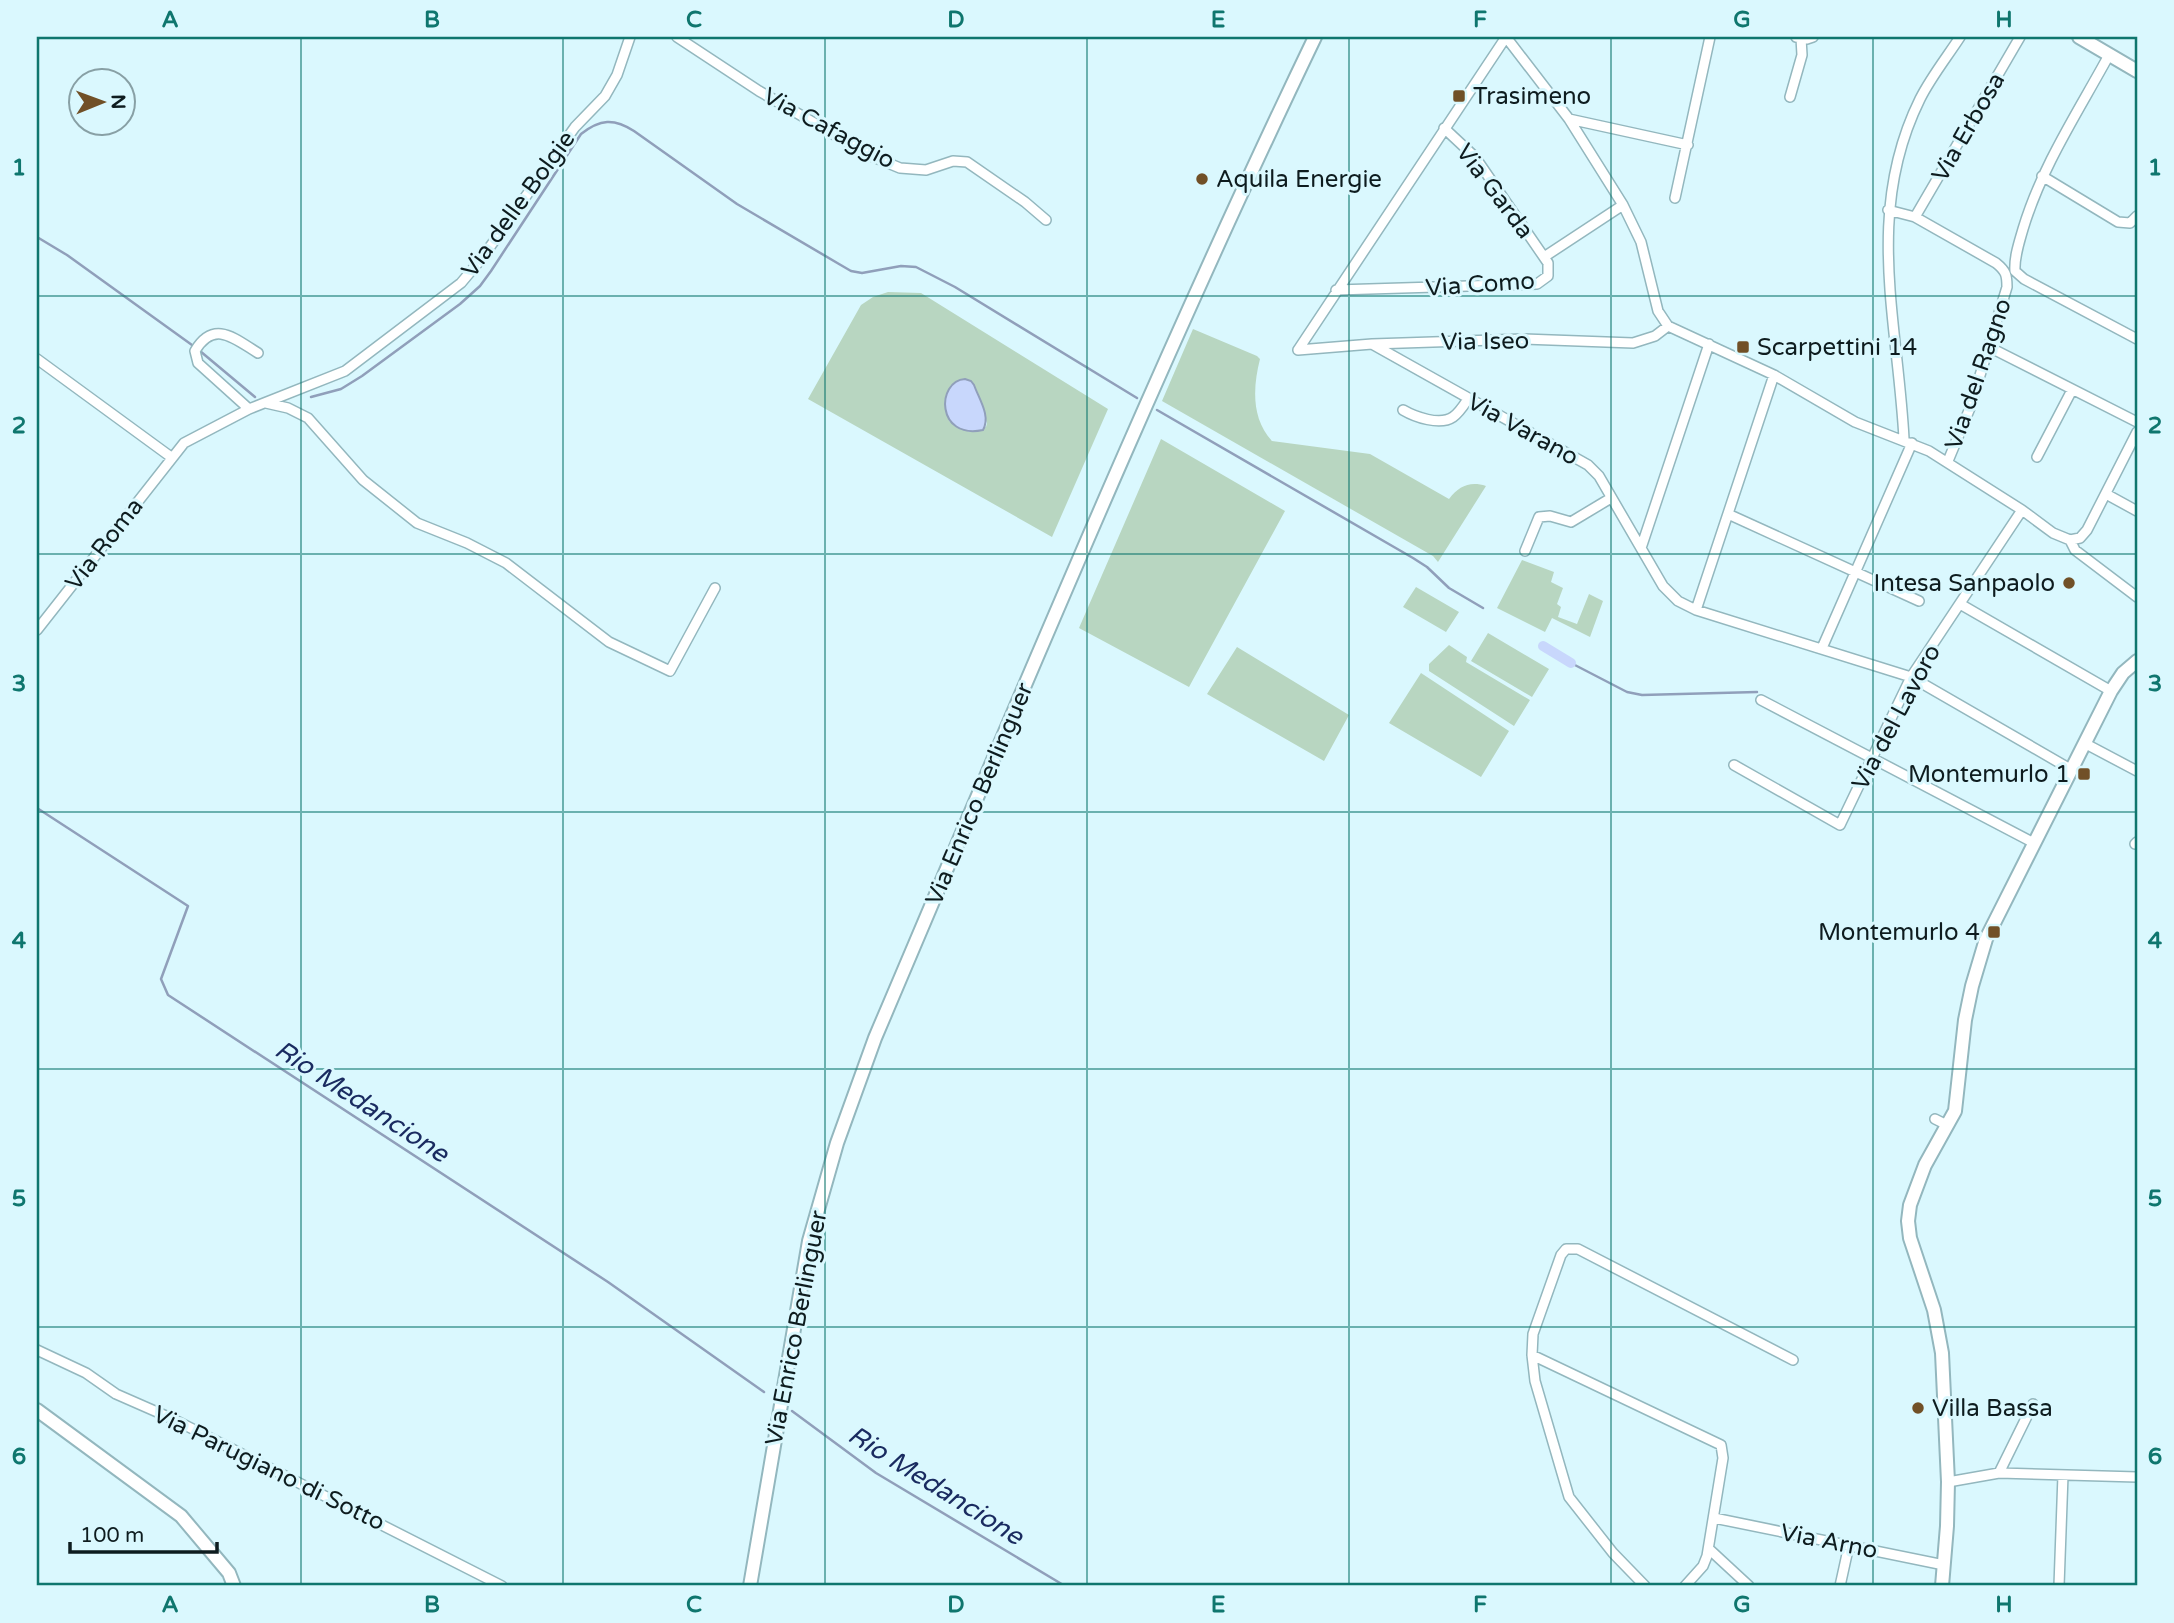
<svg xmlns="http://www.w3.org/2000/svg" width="2174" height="1623" font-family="'Varela Round',sans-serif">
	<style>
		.green { fill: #b8d6c1; fill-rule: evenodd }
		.water { fill: #c8d7fc; stroke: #909fba; stroke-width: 2 }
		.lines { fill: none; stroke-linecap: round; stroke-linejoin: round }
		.stream { stroke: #909fba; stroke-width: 2.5 }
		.canal { stroke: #c8d7fc; stroke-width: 10 }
		.street-casing { stroke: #93b7be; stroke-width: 12 }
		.secondary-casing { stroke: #93b7be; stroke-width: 16 }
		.street { stroke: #fff; stroke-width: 9 }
		.secondary { stroke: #fff; stroke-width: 12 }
		.grid { fill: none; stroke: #0f766e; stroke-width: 2; stroke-opacity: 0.55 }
		.poi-dot { fill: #715027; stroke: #daf8fe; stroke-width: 2.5 }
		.labels { text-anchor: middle; stroke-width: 6; stroke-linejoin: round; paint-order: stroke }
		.poi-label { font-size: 24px; fill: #0e1c1f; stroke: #daf8fe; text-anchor: start }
		.street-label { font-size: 24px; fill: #0e1c1f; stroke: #daf8fe }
		.water-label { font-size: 26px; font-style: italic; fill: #1a2b60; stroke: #daf8fe }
		.neatline { fill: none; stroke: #0f766e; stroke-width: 2.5 }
		.grid-label { font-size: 23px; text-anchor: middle; font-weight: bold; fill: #0f766e }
	</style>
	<rect width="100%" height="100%" fill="#daf8fe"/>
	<path class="green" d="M888 292 921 293 1108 409 1052 537 808 399 861 305 873 297ZM971 381 987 423 986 427 969 432 949 421 945 405 951 385Z
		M1193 329 1257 356 1260 359C1253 387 1251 418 1272 441L1370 454 1449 499C1459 486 1470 481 1486 486L1438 562 1433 556 1162 401Z
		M1161 439 1285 511 1189 687 1079 628Z
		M1522 560 1554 572 1551 582 1563 588 1557 604 1561 607 1558 617 1577 624 1589 594 1603 601 1590 637 1552 618 1545 632 1497 608Z
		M1416 587 1459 612 1446 632 1403 607Z
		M1488 633 1549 669 1532 697 1471 661Z
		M1449 645 1467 657 1466 662 1530 700 1514 726 1429 671V664Z
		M1237 647 1349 715 1324 761 1207 694Z
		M1421 673 1509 731 1481 777 1389 723Z"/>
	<path class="water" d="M965 379 971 381 974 385C979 399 991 416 983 430 936 440 936 381 965 379Z"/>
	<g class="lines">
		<path class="stream" d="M37 237 67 255 192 345
			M200 351 255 397
			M311 397 341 389 362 376 460 304 480 286 491 271 581 134C600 119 614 118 634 131L737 204 839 264 851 271 862 273 901 266 916 267 955 287 1137 398
			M1157 410 1413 558 1427 567 1449 588 1483 608
			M1571 663 1627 692 1642 695 1757 692
			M37 808 188 906 161 979 168 995 608 1282 764 1392
			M792 1411 876 1473 1065 1586"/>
		<path class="canal" d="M1543 646 1571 663"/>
		<defs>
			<path id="street" d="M677 37 759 91 871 156 900 168 926 170 953 161 967 162 1025 202 1046 220
				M1506 37 1569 119 1623 205 1641 242 1658 311 1668 326 1774 375 1855 422 1929 451 2022 510 2053 533 2070 540 2075 550 2137 597
				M1796 37 1807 39 1813 37
				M2109 55C2078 112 2042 166 2023 229 2019 243 2014 257 2015 271L2024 279 2137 339
				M1790 97 1802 55 1801 38
				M1569 119 1688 145
				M2042 176 2118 222 2130 223 2137 216
				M1675 198 1710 37
				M1888 210 1915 217 1996 263C2006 271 2007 275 2007 287L1970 408 1948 461
				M1915 217 2020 37
				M1544 257 1623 205
				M1336 290 1537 284 1548 276V263L1475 157 1444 128
				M1372 344 1588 465 1599 476 1663 586 1678 601 1696 610 1911 677 2072 770
				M1989 347 2137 422
				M1298 350 1506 37
				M1298 350 1372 344 1524 339 1633 343 1655 336 1668 326
				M37 359 171 457
				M266 403 288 408 308 418 363 480 417 523 467 543 506 563 609 642 670 671 715 588
				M249 409 198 363 195 351C214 319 235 339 258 353
				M1403 410C1415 417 1440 426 1453 417 1459 413 1464 405 1468 399
				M1904 439C1898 322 1864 212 1920 99 1931 77 1947 57 1960 37
				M2037 457 2072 390
				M2106 494 2137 511
				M1728 514 1919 601
				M2070 540 2080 538 2087 530 2137 432
				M1641 548 1709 344
				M1525 551 1539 517 1550 516 1571 522 1611 498
				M1960 604 2111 691
				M1696 610 1774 375
				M37 630 184 443 249 409 345 371 461 283 482 258 575 127 605 96 617 75 630 37
				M1822 648 1912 443
				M1761 700 2034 843
				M2086 744 2137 771
				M1734 765 1840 825 1911 677 2022 510
				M2135 844 2137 842
				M1935 1119 1947 1125
				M37 1350 86 1373 116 1394 173 1419 502 1586
				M1532 1355 1721 1445 1723 1458 1707 1556 1703 1566 1685 1586
				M1999 1473 2033 1404
				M1948 1482 1999 1473 2137 1477
				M1714 1518 1944 1565
				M1709 1549 1749 1586
				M1645 1586 1613 1553 1569 1497 1535 1381 1532 1355 1533 1334 1561 1255 1566 1249H1578L1793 1360
				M1840 1586 1849 1545
				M2059 1586 2063 1475"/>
			<path id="secondary" d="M2079 37 2137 71
				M37 1410 181 1516 229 1573 234 1586
				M750 1586 809 1241 837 1143 875 1038C1018 702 1157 366 1315 37
				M1942 1586 1947 1526 1948 1482 1942 1353 1934 1310 1910 1238 1908 1221 1910 1205 1925 1165 1955 1111 1965 1020 1972 986 1986 939 2111 691 2123 673 2137 661"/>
		</defs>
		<use href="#street" class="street-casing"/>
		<use href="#secondary" class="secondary-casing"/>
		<use href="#street" class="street"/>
		<use href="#secondary" class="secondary"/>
	</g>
	<path class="grid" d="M301 37V1586M563 37V1586M825 37V1586M1087 37V1586M1349 37V1586M1611 37V1586M1873 37V1586M37 296H2137M37 554H2137M37 812H2137M37 1069H2137M37 1327H2137"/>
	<g class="poi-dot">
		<rect x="1452" y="89" width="14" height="14" rx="3.5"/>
		<circle cx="1202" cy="179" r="7"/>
		<rect x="1736" y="340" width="14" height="14" rx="3.5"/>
		<circle cx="2069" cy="583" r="7"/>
		<rect x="2077" y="767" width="14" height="14" rx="3.5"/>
		<rect x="1987" y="925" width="14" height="14" rx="3.5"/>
		<circle cx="1918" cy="1408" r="7"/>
	</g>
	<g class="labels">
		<g class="poi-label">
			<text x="1473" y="104">Trasimeno</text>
			<text x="1216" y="187">Aquila Energie</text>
			<text x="1757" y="355">Scarpettini 14</text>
			<text x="2055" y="591" text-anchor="end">Intesa Sanpaolo</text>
			<text x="2070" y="782" text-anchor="end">Montemurlo 1</text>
			<text x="1980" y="940" text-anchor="end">Montemurlo 4</text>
			<text x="1932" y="1416">Villa Bassa</text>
		</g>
		<g class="street-label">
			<text transform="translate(1968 127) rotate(-60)" y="8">Via Erbosa</text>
			<text transform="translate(829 128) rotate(28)" y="8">Via Cafaggio</text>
			<text transform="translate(1495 191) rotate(53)" y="8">Via Garda</text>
			<text transform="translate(518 204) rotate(-54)" y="8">Via delle Bolgie</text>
			<text transform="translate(1480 284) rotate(-4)" y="8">Via Como</text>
			<text transform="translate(1485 341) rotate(-1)" y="8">Via Iseo</text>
			<text transform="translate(1978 374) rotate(-71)" y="8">Via del Ragno</text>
			<text transform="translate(1523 429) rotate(29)" y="8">Via Varano</text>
			<text transform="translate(104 544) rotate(-52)" y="8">Via Roma</text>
			<text transform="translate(1896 717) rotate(-62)" y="8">Via del Lavoro</text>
			<text transform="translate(979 794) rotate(-67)" y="8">Via Enrico Berlinguer</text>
			<text transform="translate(796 1328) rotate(-79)" y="8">Via Enrico Berlinguer</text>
			<text transform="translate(269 1468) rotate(26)" y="8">Via Parugiano di Sotto</text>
			<text transform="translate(1829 1541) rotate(11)" y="8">Via Arno</text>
		</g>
		<g class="water-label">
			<text transform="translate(362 1101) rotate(33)" y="9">Rio Medancione</text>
			<text transform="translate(936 1485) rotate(32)" y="9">Rio Medancione</text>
		</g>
	</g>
	<rect width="2174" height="1623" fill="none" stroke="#daf8fe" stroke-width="77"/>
	<g transform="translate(102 102) rotate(89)"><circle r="33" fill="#daf8fe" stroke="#88a0a5" stroke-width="2"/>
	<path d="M0-5L12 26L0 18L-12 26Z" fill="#715027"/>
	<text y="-10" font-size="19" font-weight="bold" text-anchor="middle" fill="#0e1c1f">N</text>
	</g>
	<path d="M70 1542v10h147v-10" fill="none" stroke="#0e1c1f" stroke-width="3.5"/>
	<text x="80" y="1542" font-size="21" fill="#0e1c1f" stroke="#daf8fe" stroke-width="5" paint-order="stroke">100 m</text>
	<rect x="38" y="38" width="2098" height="1546" class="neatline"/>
	<g class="grid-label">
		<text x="170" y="27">A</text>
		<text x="432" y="27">B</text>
		<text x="694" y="27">C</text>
		<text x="956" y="27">D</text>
		<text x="1218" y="27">E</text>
		<text x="1480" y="27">F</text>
		<text x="1742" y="27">G</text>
		<text x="2004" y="27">H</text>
		<text x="19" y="175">1</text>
		<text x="2155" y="175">1</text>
		<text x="19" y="433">2</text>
		<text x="2155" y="433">2</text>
		<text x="19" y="691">3</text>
		<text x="2155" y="691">3</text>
		<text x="19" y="948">4</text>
		<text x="2155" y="948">4</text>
		<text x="19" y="1206">5</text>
		<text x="2155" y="1206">5</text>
		<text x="19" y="1464">6</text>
		<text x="2155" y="1464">6</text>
		<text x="170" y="1612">A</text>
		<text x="432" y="1612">B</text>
		<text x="694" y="1612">C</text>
		<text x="956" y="1612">D</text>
		<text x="1218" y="1612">E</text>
		<text x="1480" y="1612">F</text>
		<text x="1742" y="1612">G</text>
		<text x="2004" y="1612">H</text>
	</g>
</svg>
